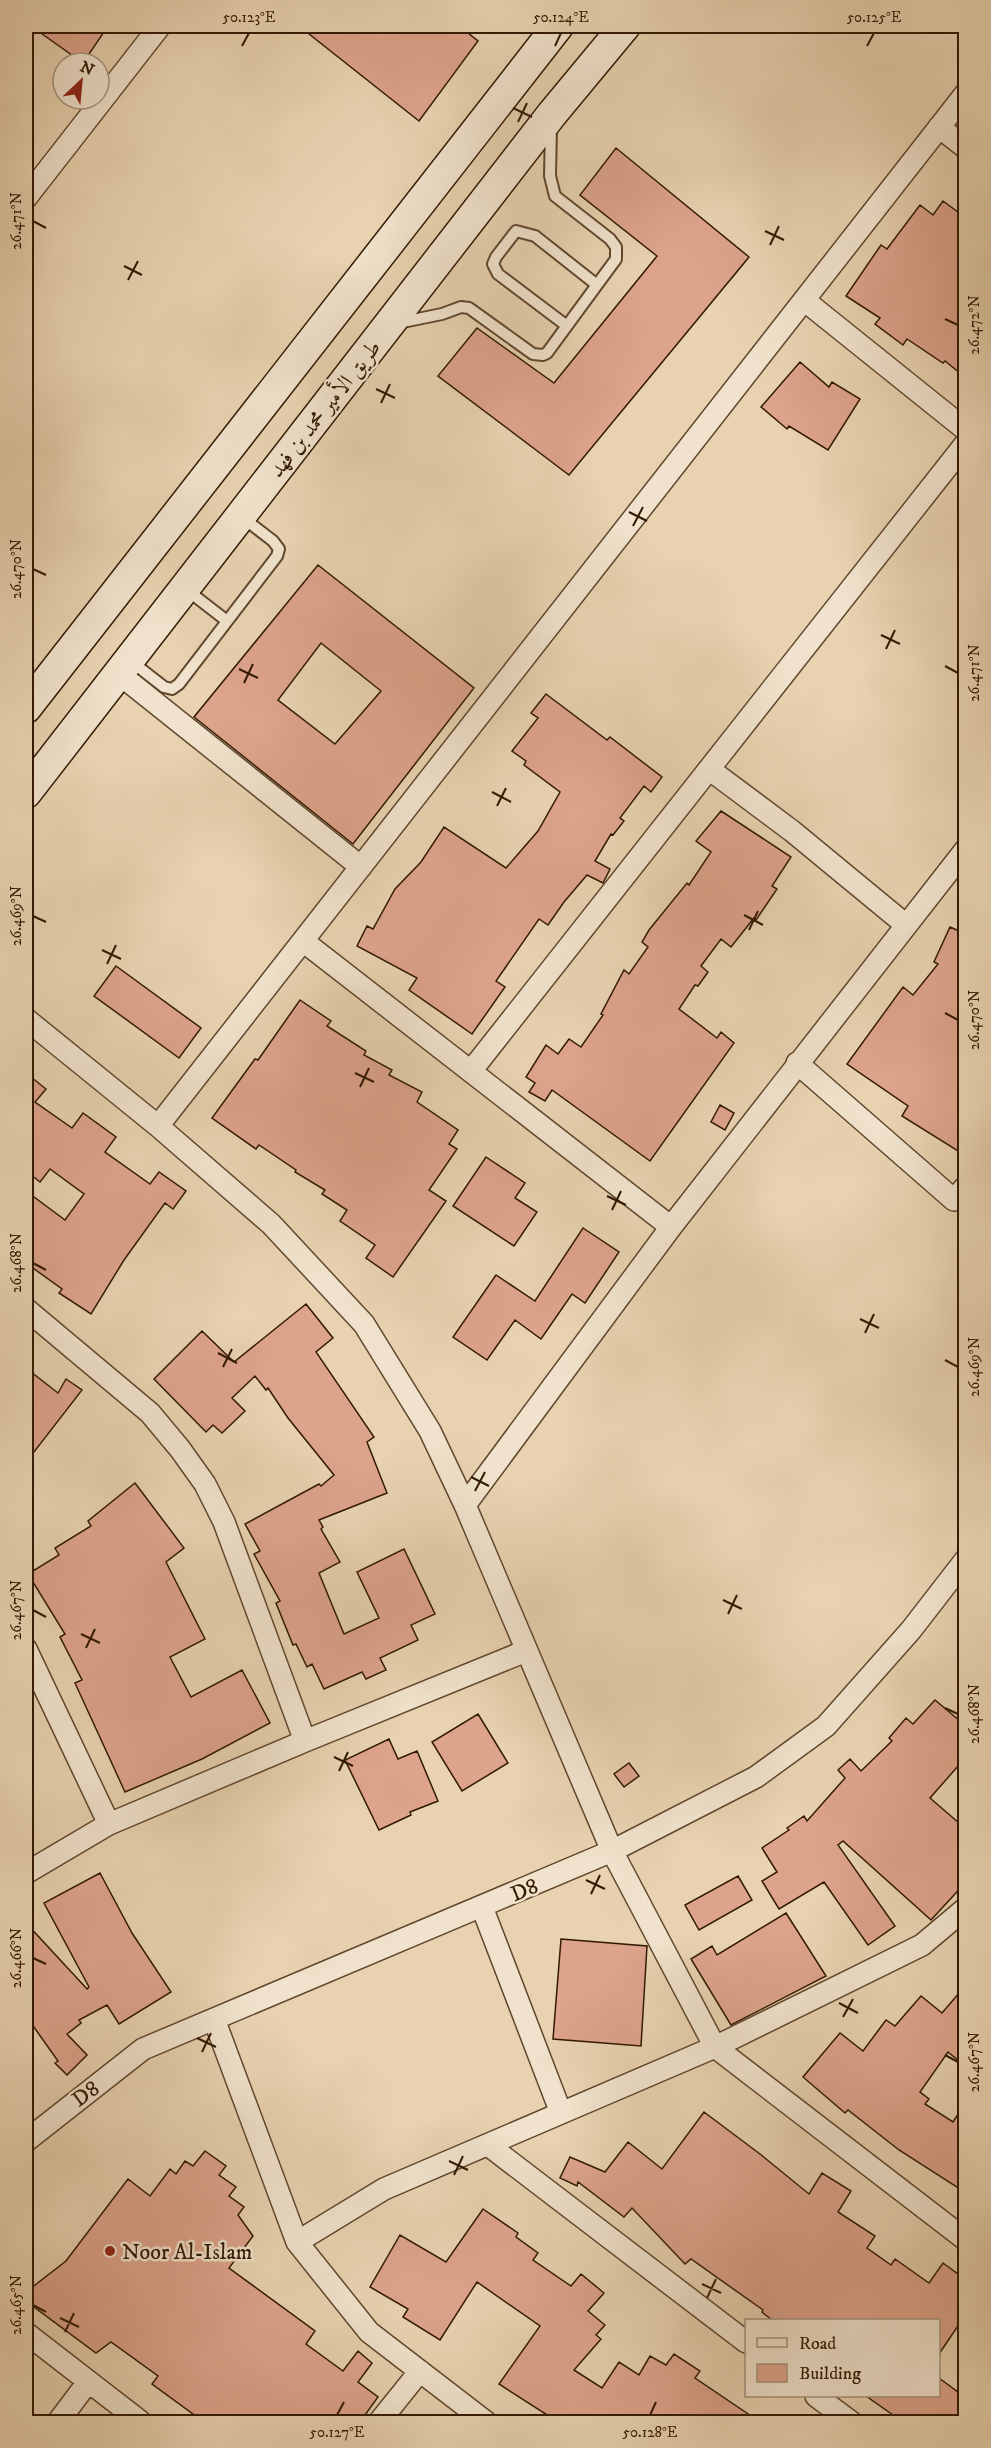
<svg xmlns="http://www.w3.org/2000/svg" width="991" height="2448" font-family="'IM FELL DW Pica',Amiri,serif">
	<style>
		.building { fill: #dda38b; stroke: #321902; stroke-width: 1.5; fill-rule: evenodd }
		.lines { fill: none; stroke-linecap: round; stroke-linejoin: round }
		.lane-casing { stroke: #60472e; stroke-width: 14 }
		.street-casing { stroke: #60472e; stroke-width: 24 }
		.secondary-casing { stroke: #321902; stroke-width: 33 }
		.lane { stroke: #f0e2cc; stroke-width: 10 }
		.street { stroke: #f0e2cc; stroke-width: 21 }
		.secondary { stroke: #f0e2cc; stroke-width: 30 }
		.ticks { fill: none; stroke: #321902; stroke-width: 2 }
		.poi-dot { fill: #8f2418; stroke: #f0e2cc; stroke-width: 2 }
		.labels { text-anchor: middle; stroke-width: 5; stroke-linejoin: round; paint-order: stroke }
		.street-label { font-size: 22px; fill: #321902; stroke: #f0e2cc }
		.poi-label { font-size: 22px; fill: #321902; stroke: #f0e2cc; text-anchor: start }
		.neatline { fill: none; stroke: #321902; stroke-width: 2 }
		.ticks-label { font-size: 15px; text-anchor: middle; fill: #321902 }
	</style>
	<rect width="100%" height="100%" fill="#e8d2b0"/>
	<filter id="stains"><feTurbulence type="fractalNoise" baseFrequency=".00333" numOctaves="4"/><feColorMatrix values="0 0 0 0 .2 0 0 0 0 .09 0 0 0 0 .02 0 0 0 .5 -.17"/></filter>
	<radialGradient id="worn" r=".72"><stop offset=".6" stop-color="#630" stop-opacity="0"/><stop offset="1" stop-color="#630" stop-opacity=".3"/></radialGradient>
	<path class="building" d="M31 26H108L83 63Z
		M299 26H459L478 41 419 121Z
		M616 148 749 257 569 475 438 376 477 328 554 383 657 256 580 195Z
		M943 201 966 218V378L945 361 943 363 907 339 903 345 875 324 880 318 846 296 881 245 887 249 920 205 933 215Z
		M800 362 829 387 832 382 860 399 828 450 789 426 787 429 761 407Z
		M318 565 474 688 353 844 194 717ZM321 643 381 691 335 744 278 700Z
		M546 694 607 740 610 737 662 777 651 792 644 786 620 818 624 821 613 835 611 834 595 861 610 869 603 883 587 875 564 902 548 925 539 919 496 981 505 987 472 1034 409 990 417 978 357 946 367 926 373 929 395 889 421 862 444 827 506 868 538 831 560 792 524 765 526 761 512 751 538 718 531 713Z
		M721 811 791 857 772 886 777 889 756 920 754 918 731 947 721 939 701 966 708 972 698 986 695 985 679 1009 717 1038 721 1032 734 1043 650 1161 552 1090 545 1101 529 1092 535 1083 526 1077 546 1045 558 1054 569 1039 581 1047 603 1015 601 1014 624 970 629 974 648 947 642 942 649 930 687 883 689 885 711 852 696 841Z
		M950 927 966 934V1137L958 1151 902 1116 908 1106 847 1064 903 987 913 995 938 964 934 962Z
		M116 966 201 1028 179 1058 94 996Z
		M300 1000 331 1021 327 1026 366 1051 364 1055 392 1070 389 1075 422 1092 417 1102 458 1130 449 1144 457 1149 429 1190 446 1201 393 1277 366 1258 375 1245 340 1221 347 1210 322 1194 325 1190 295 1172 296 1170 259 1145 256 1149 212 1118 255 1059 258 1060Z
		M26 1073 46 1089 35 1102 72 1128 83 1113 116 1137 105 1152 150 1184 159 1172 186 1191 173 1209 165 1203 124 1260 91 1314 59 1293 62 1289 26 1263V1191L65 1220 84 1194 50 1169 40 1182 26 1171Z
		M720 1105 734 1113 725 1130 711 1122Z
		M486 1157 525 1183 515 1198 537 1212 514 1246 453 1206Z
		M583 1228 619 1252 585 1303 572 1294 541 1339 515 1320 487 1360 453 1337 496 1275 535 1301Z
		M306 1304 333 1338 316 1352 374 1437 367 1442 387 1493 319 1520 323 1527 321 1529 340 1562 319 1573 344 1634 379 1618 357 1572 404 1549 435 1614 411 1625 418 1640 380 1658 386 1670 366 1679 362 1672 324 1689 312 1664 307 1667 296 1644 293 1645 276 1603 280 1601 254 1554 260 1551 245 1524 319 1484 321 1486 334 1475 288 1418 268 1388 266 1390 255 1376 232 1398 245 1411 222 1433 213 1425 206 1432 154 1379 202 1331 234 1362Z
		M26 1368 58 1393 66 1379 82 1390 34 1452 26 1445Z
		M135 1483 184 1548 166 1562 205 1639 170 1657 191 1697 242 1670 270 1723 202 1759 125 1792 75 1683 82 1680 60 1637 65 1634 28 1574 59 1555 55 1548 91 1526 88 1521Z
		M935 1700 966 1726V1757L930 1798 966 1829V1882L931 1920 843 1841 838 1845 895 1926 868 1945 824 1882 779 1909 762 1881 777 1872 762 1848 789 1830 787 1828 804 1816 807 1821 845 1778 838 1770 850 1759 861 1771 892 1741 889 1738 906 1718 913 1724Z
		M478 1714 508 1763 462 1791 432 1742Z
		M389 1739 398 1759 417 1751 438 1801 410 1812 411 1815 379 1830 345 1760Z
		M629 1763 639 1776 624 1787 614 1774Z
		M100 1873 132 1933 171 1992 119 2024 107 2005 79 2020 81 2023 67 2034 87 2055 67 2075 55 2063 58 2061 26 2016V1923L87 1989 89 1987 44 1903Z
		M738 1876 752 1900 699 1930 685 1905Z
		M786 1913 826 1976 731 2025 691 1959 712 1946 717 1955Z
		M561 1939 647 1946 641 2046 553 2039Z
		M966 1985V2053L959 2061 948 2052 920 2092 929 2099 925 2104 953 2122 966 2102V2193L899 2150 848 2110 845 2113 803 2077 840 2033 863 2051 886 2020 895 2026 921 1996 942 2013Z
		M704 2112 760 2154 809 2194 822 2173 851 2191 838 2212 875 2236 867 2248 891 2265 895 2259 929 2283 943 2263 966 2280V2314L939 2354V2320H772L762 2312 763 2310 691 2259 685 2264 632 2208 624 2217 578 2182 577 2186 560 2178 570 2157 605 2172 628 2142 662 2169Z
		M205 2151 226 2166 219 2175 236 2187 229 2196 244 2207 238 2215 253 2236 229 2268 315 2331 306 2344 343 2371 358 2351 372 2363 358 2382 378 2397 360 2422H204L152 2384 158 2376 111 2342 96 2353 26 2301V2292L66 2261 128 2179 150 2196 170 2169 176 2174 185 2161 193 2166Z
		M483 2209 518 2233 516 2237 538 2253 533 2260 571 2286 581 2274 604 2293 588 2311 605 2325 596 2335 601 2339 574 2370 602 2388 619 2362 639 2375 650 2356 666 2365 674 2354 700 2371 695 2378 760 2422H558L499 2384 540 2326 477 2282 440 2340 403 2317 408 2309 370 2287 400 2235 446 2262Z
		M939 2378 966 2398V2422H903L866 2396H939Z"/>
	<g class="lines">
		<defs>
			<path id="lane" d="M398 323 442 314 461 307 469 308 533 354 543 355 547 353 616 259V247L610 239 555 196 550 176 551 126
				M567 326 498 274 493 264 496 257 516 231 535 236 597 285
				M187 590 227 621
				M132 662 164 687 172 689 179 684 277 556 279 549 273 541 242 517"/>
			<path id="street" d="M939 127 966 148
				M26 198 160 26
				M804 300 966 430
				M118 673 361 867
				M709 769 792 831 906 925
				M303 941 671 1227
				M26 1019 158 1126 271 1224 364 1324 430 1431 465 1505 612 1851 715 2047 966 2240
				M797 1063 954 1200 966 1186
				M471 1071 966 443
				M158 1126 966 93
				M26 1309 150 1413 180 1449 205 1484 224 1522 305 1741
				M465 1505 671 1227 966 849
				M26 1649 109 1824
				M26 1873 109 1824 305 1741 526 1651
				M482 1907 561 2113
				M214 2019 297 2242 369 2332 486 2422
				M26 2141 143 2049 612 1851 756 1777 826 1726 911 1630 966 1559
				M488 2145 746 2342
				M297 2242 384 2189 715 2047 922 1945 966 1908
				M26 2333 141 2422
				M816 2396 851 2422
				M58 2422 88 2382
				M379 2422 420 2371"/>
			<path id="secondary" d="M26 708 558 26
				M26 793 552 114 625 26"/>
		</defs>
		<use href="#lane" class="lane-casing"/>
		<use href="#street" class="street-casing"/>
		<use href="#secondary" class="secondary-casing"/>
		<use href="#lane" class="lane"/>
		<use href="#street" class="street"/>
		<use href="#secondary" class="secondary"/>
	</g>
	<path class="ticks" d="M242 46 249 33M555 46 561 33M867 46 874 33M513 108 532 117M518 122 527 103M33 221 46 228M765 231 784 240M770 245 779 226M124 266 142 275M128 280 138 261M945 319 958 325M376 389 395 398M381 403 390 384M629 512 647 521M633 526 643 507M33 569 46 575M881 635 900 644M886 649 895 630M945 666 958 673M239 669 258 678M244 683 253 664M492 792 511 802M497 806 506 788M744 915 763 925M33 916 46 922M749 930 758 911M102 950 121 959M107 964 116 945M945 1013 958 1020M355 1073 374 1082M360 1087 369 1068M607 1196 626 1205M612 1210 621 1191M33 1263 46 1270M860 1319 879 1328M865 1333 874 1314M218 1353 237 1363M945 1360 958 1367M223 1367 232 1349M471 1477 489 1486M475 1491 485 1472M723 1600 742 1609M33 1610 46 1617M728 1614 737 1595M81 1634 100 1643M86 1648 95 1629M945 1708 958 1714M334 1757 353 1766M339 1771 348 1752M586 1880 605 1889M591 1894 600 1875M33 1958 46 1964M839 2003 858 2013M843 2017 853 1999M197 2038 216 2047M202 2052 211 2033M945 2055 958 2062M449 2161 468 2170M454 2175 463 2156M702 2284 721 2293M707 2298 716 2279M33 2305 46 2312M60 2318 79 2327M65 2332 74 2313M337 2415 344 2402M650 2415 656 2402"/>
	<circle class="poi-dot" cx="110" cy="2251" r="6"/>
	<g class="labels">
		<g class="street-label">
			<text transform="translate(324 408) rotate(-52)" y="8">طريق الأمير محمد بن فهد</text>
			<text transform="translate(524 1889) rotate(-23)" y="8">D8</text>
			<text transform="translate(85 2093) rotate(-37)" y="8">D8</text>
		</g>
		<g class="poi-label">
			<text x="122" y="2259">Noor Al-Islam</text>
		</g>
	</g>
	<rect width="991" height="2448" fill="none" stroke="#e8d2b0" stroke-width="66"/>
	<rect x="745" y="2319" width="195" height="78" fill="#f0e2cc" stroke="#a4927b" stroke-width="1.5"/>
	<rect x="757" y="2338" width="30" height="9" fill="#f0e2cc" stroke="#a4927b" stroke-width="1.5"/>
	<text x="799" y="2349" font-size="18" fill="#321902">Road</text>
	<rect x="757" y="2364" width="30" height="18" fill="#dda38b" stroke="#a4927b" stroke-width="1.5"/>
	<text x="799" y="2379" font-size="18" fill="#321902">Building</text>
	<g transform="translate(81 81) rotate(26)"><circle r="28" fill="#f0e2cc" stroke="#a4927b" stroke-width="1.5"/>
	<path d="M0-4.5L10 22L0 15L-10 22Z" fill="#8f2418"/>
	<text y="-9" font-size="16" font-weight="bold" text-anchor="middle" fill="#321902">N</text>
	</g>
	<rect x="33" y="33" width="925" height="2382" class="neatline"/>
	<g class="ticks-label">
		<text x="249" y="22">50.123°E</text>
		<text x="561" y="22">50.124°E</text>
		<text x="874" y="22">50.125°E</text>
		<text transform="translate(16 221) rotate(-90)" y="5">26.471°N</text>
		<text transform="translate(974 325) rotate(-90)" y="5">26.472°N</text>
		<text transform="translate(16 569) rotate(-90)" y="5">26.470°N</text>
		<text transform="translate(974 673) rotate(-90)" y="5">26.471°N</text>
		<text transform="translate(16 916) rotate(-90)" y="5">26.469°N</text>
		<text transform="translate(974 1020) rotate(-90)" y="5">26.470°N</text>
		<text transform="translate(16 1263) rotate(-90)" y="5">26.468°N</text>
		<text transform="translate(974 1367) rotate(-90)" y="5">26.469°N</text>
		<text transform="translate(16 1610) rotate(-90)" y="5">26.467°N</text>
		<text transform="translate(974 1714) rotate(-90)" y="5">26.468°N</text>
		<text transform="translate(16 1958) rotate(-90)" y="5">26.466°N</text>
		<text transform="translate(974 2062) rotate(-90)" y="5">26.467°N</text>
		<text transform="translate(16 2305) rotate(-90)" y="5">26.465°N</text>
		<text x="337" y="2437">50.127°E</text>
		<text x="650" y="2437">50.128°E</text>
	</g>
	<rect width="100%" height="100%" filter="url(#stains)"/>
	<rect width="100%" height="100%" fill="url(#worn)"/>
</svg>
